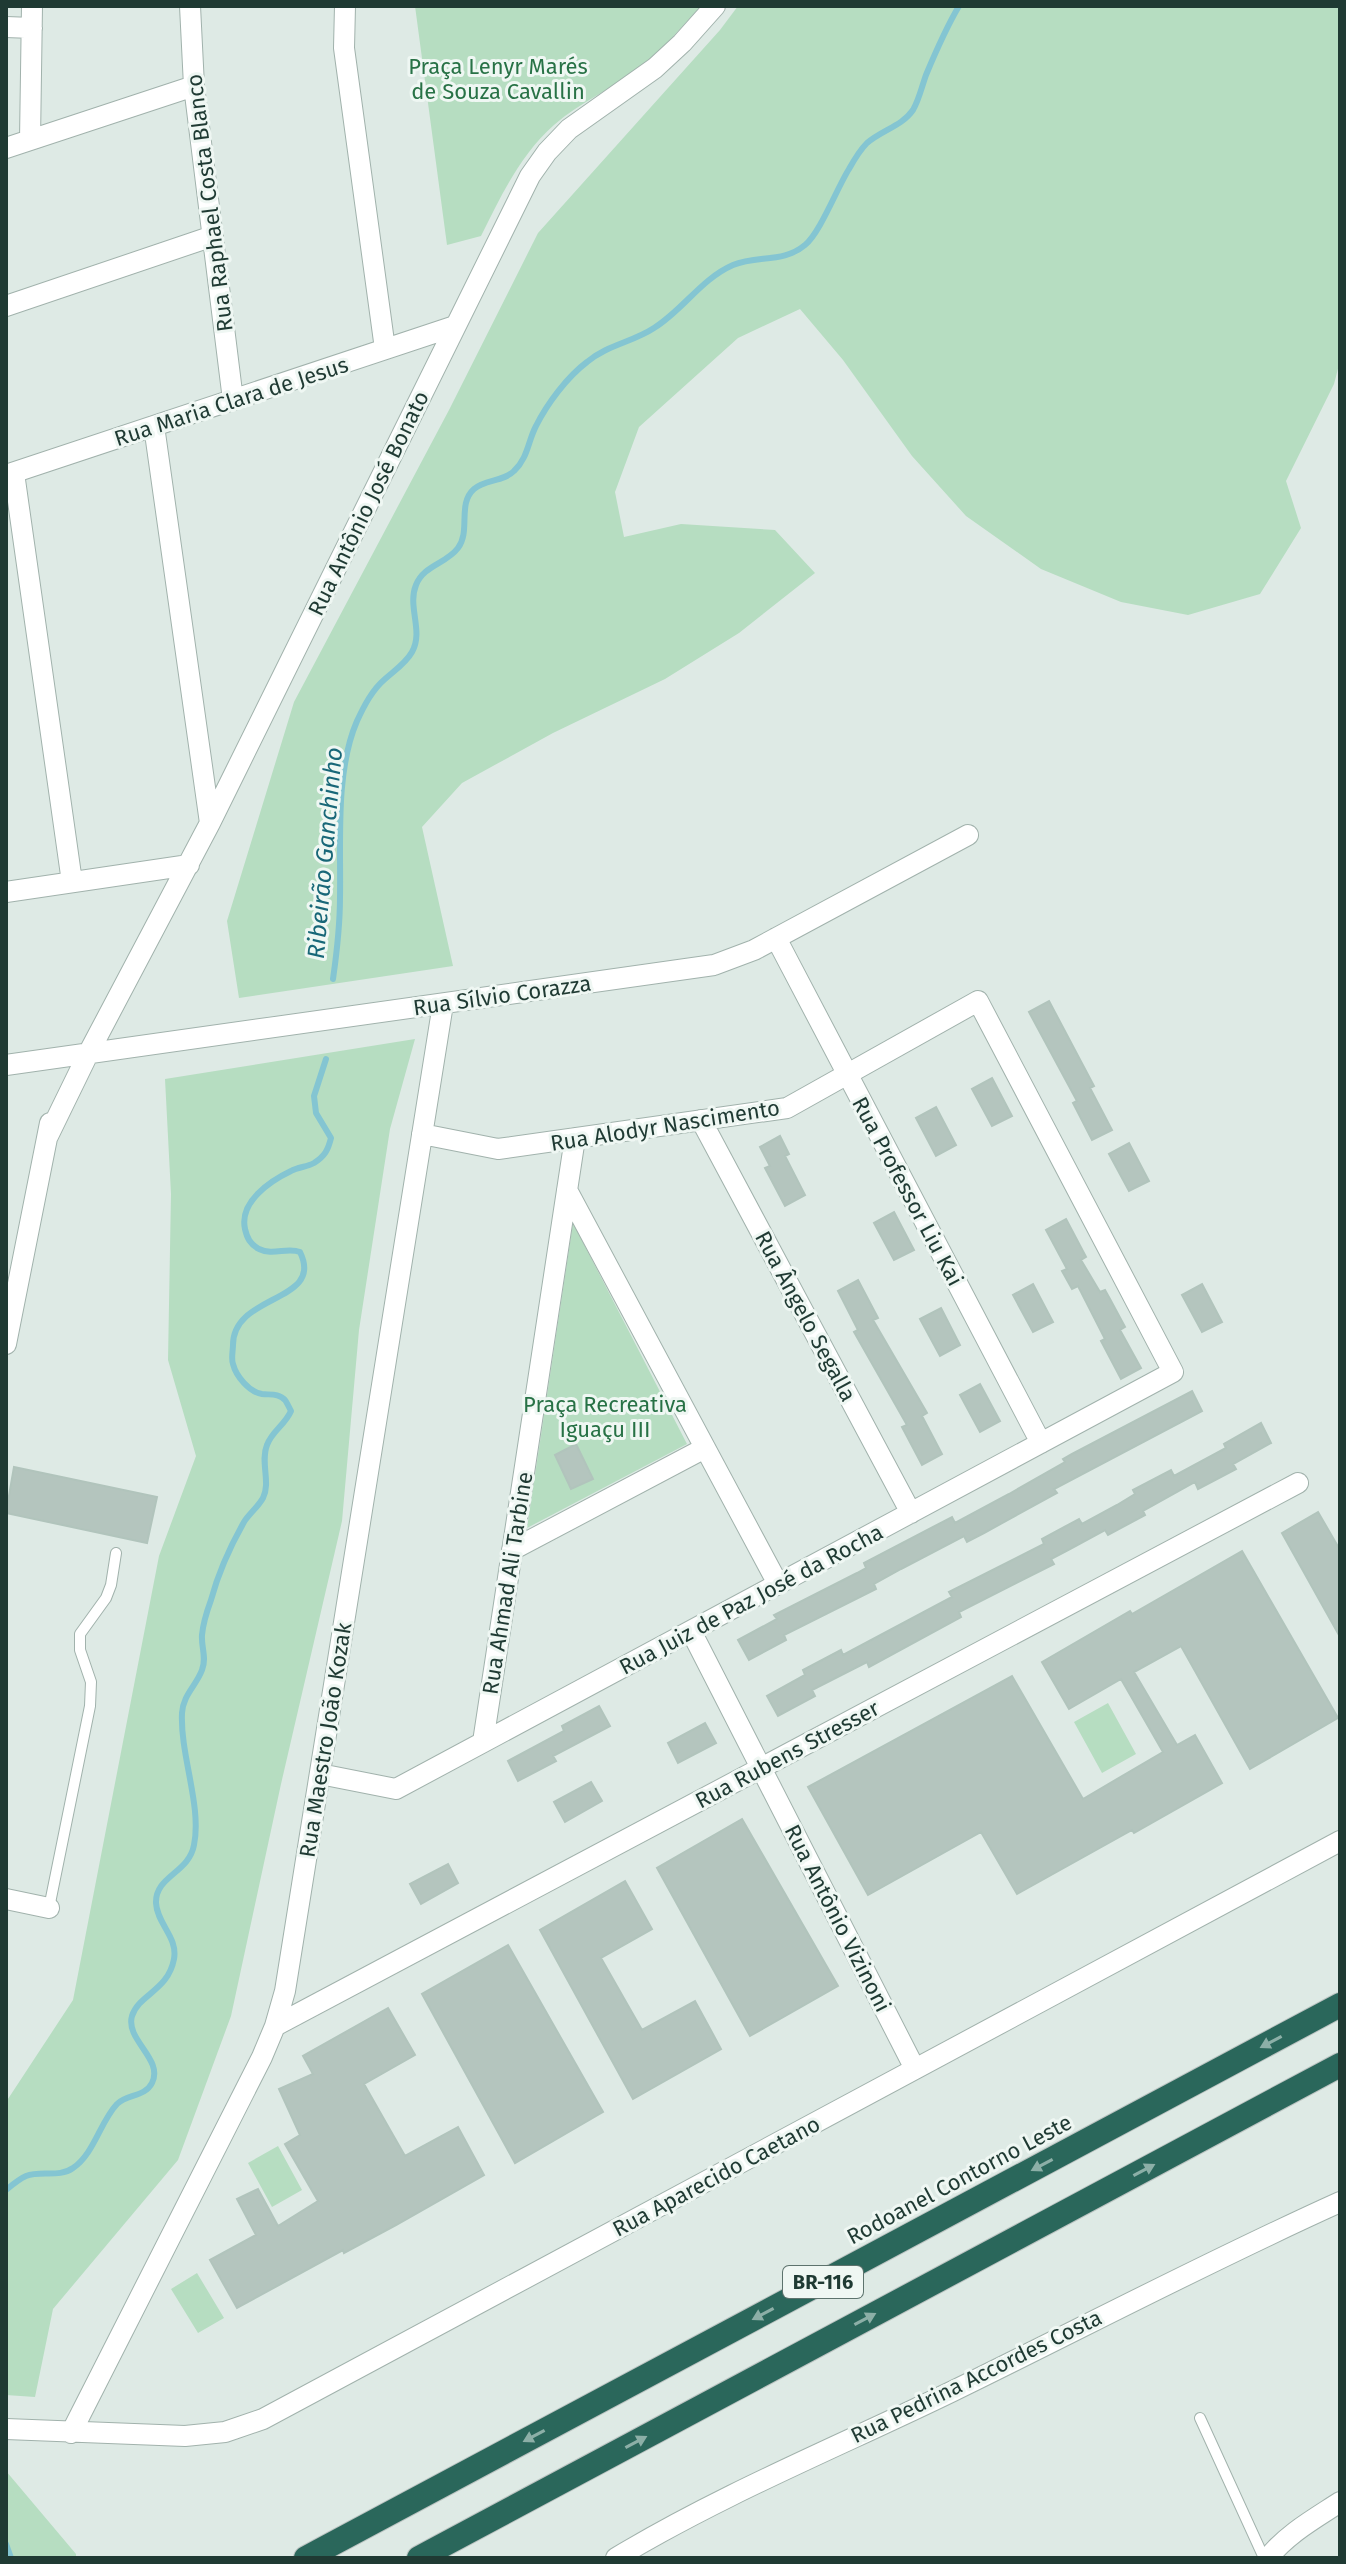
<svg xmlns="http://www.w3.org/2000/svg" width="1346" height="2564" font-family="'Fira Sans',sans-serif">
	<style>
		.green { fill: #b6ddc1 }
		.lines { fill: none; stroke-linecap: round; stroke-linejoin: round }
		.stream { stroke: #84c5d2; stroke-width: 6 }
		.building { fill: #b4c5be; stroke: #b1c4bc; stroke-width: 2 }
		.service-casing { stroke: #a1b2ac; stroke-width: 12 }
		.minor-casing { stroke: #a1b2ac; stroke-width: 22 }
		.motorway-casing { stroke: #bcc4c2; stroke-width: 26 }
		.service { stroke: #fff; stroke-width: 10 }
		.minor { stroke: #fff; stroke-width: 20 }
		.motorway { stroke: #2a675b; stroke-width: 24 }
		.oneway { fill: #8cafa7 }
		.labels { text-anchor: middle; stroke-width: 6; stroke-linejoin: round; paint-order: stroke }
		.shield { fill: #eff7f3; stroke: #5d736d; stroke-width: 2 }
		.shield-label { font-size: 20px; font-weight: bold; fill: #1f3a33 }
		.park-label { font-size: 22px; fill: #287246; stroke: #eff7f3 }
		.street-label { font-size: 22px; fill: #1f3a33; stroke: #eff7f3 }
		.water-label { font-size: 24px; font-style: italic; fill: #186778; stroke: #eff7f3 }
	</style>
	<rect width="100%" height="100%" fill="#deeae5"/>
	<path class="green" d="M415 6H701C681 27 663 50 641 67 613 89 581 101 554 125 520 155 501 196 481 236L447 245Z
		M738 6H1340V361L1334 384 1286 481 1301 528 1260 594 1188 615 1121 602 1041 569 966 516 912 456 843 360 800 309 738 338 639 427 615 492 624 537 681 524 775 530 815 573 739 633 665 679 553 733 462 783 422 827 453 966 239 998 227 921 294 702 449 410 538 233 720 30Z
		M415 1039 390 1129 359 1330 342 1521 281 1784 231 2016 178 2160 53 2309 35 2397 6 2395V2102L73 2000 159 1556 196 1456 168 1360 171 1194 165 1079Z
		M573 1223 687 1444 527 1528Z
		M1108 1703 1136 1754 1102 1773 1074 1722Z
		M278 2146 302 2190 272 2207 248 2163Z
		M197 2273 224 2318 198 2333 171 2289Z
		M6 2471 76 2554V2558H6Z"/>
	<g class="lines">
		<path class="stream" d="M333 979C337 951 340 924 340 897 341 842 335 772 357 721 364 706 372 690 385 679 394 671 406 663 412 652 424 631 407 607 416 585 424 565 446 564 458 548 471 531 457 504 474 489 485 479 503 482 514 471 528 458 528 441 536 426 547 404 567 377 587 362 607 345 633 342 654 328 683 310 701 279 733 265 757 255 784 263 805 245 820 233 837 188 849 169 854 160 860 150 867 143 882 130 902 126 913 110 919 100 922 86 926 75 936 51 946 28 959 6
			M6 2190C12 2185 19 2179 26 2176 41 2170 59 2178 73 2168 94 2154 100 2122 117 2104 127 2094 145 2097 152 2083 164 2059 125 2040 132 2016 139 1994 168 1991 174 1959 178 1937 157 1924 156 1903 155 1876 189 1873 194 1845 202 1806 180 1755 182 1713 183 1695 196 1686 202 1670 207 1658 201 1647 202 1635 203 1623 207 1611 211 1600 218 1574 231 1545 244 1522 249 1514 258 1507 263 1498 271 1482 260 1462 267 1445 272 1431 285 1425 291 1411 290 1409 286 1401 285 1400 279 1393 270 1395 262 1394 249 1392 236 1376 233 1364 231 1359 233 1350 233 1345 233 1293 325 1303 300 1252 287 1247 273 1256 259 1249 250 1244 247 1238 245 1229 239 1202 270 1181 291 1171 298 1167 307 1167 314 1163 325 1156 328 1150 331 1138L316 1113 314 1096 326 1059
			M6 2544 11 2558"/>
	</g>
	<path class="building" d="M1049 1001 1094 1086 1090 1088 1112 1130 1092 1140 1073 1103 1077 1101 1029 1012Z
		M992 1078 1012 1116 992 1126 972 1089Z
		M936 1107 956 1145 936 1156 916 1118Z
		M780 1136 789 1154 785 1156 805 1195 785 1206 765 1168 770 1166 760 1147Z
		M1129 1143 1149 1181 1129 1191 1109 1154Z
		M894 1212 914 1250 894 1260 874 1223Z
		M1066 1219 1086 1257 1081 1260 1100 1292 1105 1290 1110 1299 1125 1327 1120 1330 1141 1368 1121 1379 1101 1341 1105 1339 1078 1286 1072 1289 1062 1271 1067 1269 1046 1230Z
		M858 1280 878 1318 873 1320 927 1413 922 1416 942 1454 922 1465 902 1427 907 1425 854 1332 858 1330 838 1291Z
		M1033 1284 1053 1322 1033 1332 1013 1295Z
		M1202 1284 1222 1322 1202 1332 1182 1295Z
		M941 1308 960 1345 940 1356 920 1319Z
		M980 1384 1000 1421 980 1432 960 1395Z
		M1192 1391 1202 1411 1054 1489 1057 1493 984 1533 967 1542 964 1536 901 1569 874 1584 876 1589 784 1635 786 1640 749 1660 738 1640 777 1619 774 1615 857 1573 866 1568 864 1563 952 1517 955 1523 1009 1494 1065 1462 1063 1459 1072 1454Z
		M1261 1423 1271 1443 1233 1464 1236 1469 1198 1489 1195 1482 1143 1511 1145 1515 1108 1535 1105 1530 1070 1549 1051 1559 1054 1564 959 1612 961 1617 954 1621 869 1667 867 1662 812 1690 815 1696 778 1716 767 1696 805 1675 803 1670 841 1650 843 1655 952 1597 949 1592 1044 1544 1042 1539 1079 1519 1082 1524 1117 1505 1135 1494 1133 1490 1171 1470 1174 1476 1226 1448 1224 1444Z
		M576 1444 593 1479 571 1489 555 1455Z
		M14 1467 157 1497 147 1543 6 1513Z
		M1318 1512 1340 1550V1637L1282 1533Z
		M1242 1551 1338 1718 1250 1769 1181 1646 1134 1672 1177 1745 1195 1735 1222 1783 1134 1833 1132 1830 1017 1894 981 1832 868 1895 808 1787 1012 1676 1083 1799 1163 1752 1121 1679 1069 1709 1042 1662 1130 1611 1132 1614Z
		M599 1706 610 1726 553 1756 556 1761 518 1781 508 1761 564 1731 562 1726Z
		M705 1723 716 1743 678 1763 668 1743Z
		M591 1782 602 1801 565 1822 554 1802Z
		M742 1819 838 1986 750 2036 657 1868Z
		M448 1864 458 1883 421 1904 410 1884Z
		M625 1881 652 1929 601 1958 626 2002 642 2030 695 2001 721 2049 633 2099 540 1930Z
		M508 1945 603 2112 515 2163 422 1994Z
		M388 2008 415 2055 364 2084 389 2128 405 2156 458 2127 484 2175 396 2225 344 2253 343 2250 237 2308 210 2260 256 2235 237 2199 258 2189 278 2226 318 2201 285 2144 300 2135 279 2089 313 2074 303 2056Z"/>
	<g class="lines">
		<defs>
			<path id="service" d="M49 1908 90 1706 91 1682 80 1650V1634L106 1598 111 1585 116 1553
				M1200 2418 1264 2558"/>
			<path id="minor" d="M190 6 194 86 233 400
				M345 6 344 48 385 349
				M6 27 32 28
				M30 140 32 6
				M6 148 194 86
				M6 306 213 236
				M154 426 210 823
				M14 473 72 882
				M6 475 455 326
				M6 892 189 865
				M776 938 1041 1443
				M6 1065 714 965 754 950 968 835
				M701 1120 911 1513
				M48 1136 88 1054 210 823 530 176 547 152 569 129 655 68 682 43 715 6
				M567 1190 778 1584
				M6 1344 50 1123
				M512 1550 705 1448
				M691 1631 915 2069
				M483 1742 575 1138
				M320 1774 396 1789 1173 1372 978 1001 787 1108 498 1149 422 1134
				M6 1899 49 1908
				M275 2026 1298 1483
				M6 2429 185 2436 225 2432 263 2419 1340 1841
				M71 2433 262 2057 275 2026 285 1991 443 1004
				M616 2558C724 2493 840 2446 953 2391 1082 2328 1209 2261 1340 2202
				M1268 2558C1287 2534 1314 2519 1340 2502"/>
			<path id="motorway" d="M306 2558 1340 2005
				M419 2558 1340 2065"/>
		</defs>
		<use href="#service" class="service-casing"/>
		<use href="#minor" class="minor-casing"/>
		<use href="#motorway" class="motorway-casing"/>
		<use href="#service" class="service"/>
		<use href="#minor" class="minor"/>
		<use href="#motorway" class="motorway"/>
	</g>
	<defs><path id="oneway-solid" d="M-6-.8H1V-3.2L6.5 0L1 3.2V.8H-6Z" transform="scale(2)"/></defs>
	<g class="oneway">
		<use href="#oneway-solid" transform="translate(1271 2042) rotate(152)"/>
		<use href="#oneway-solid" transform="translate(1042 2165) rotate(152)"/>
		<use href="#oneway-solid" transform="translate(1144 2170) rotate(-28)"/>
		<use href="#oneway-solid" transform="translate(763 2314) rotate(152)"/>
		<use href="#oneway-solid" transform="translate(865 2319) rotate(-28)"/>
		<use href="#oneway-solid" transform="translate(534 2436) rotate(152)"/>
		<use href="#oneway-solid" transform="translate(636 2442) rotate(-28)"/>
	</g>
	<g class="labels">
		<rect class="shield" x="783" y="2266" width="80" height="32" rx="6"/>
		<g class="shield-label">
			<text x="823" y="2289">BR-116</text>
		</g>
		<g class="park-label">
			<text x="498" y="74">Praça Lenyr Marés<tspan x="498" dy="25">de Souza Cavallin</tspan></text>
			<text x="605" y="1412">Praça Recreativa<tspan x="605" dy="25">Iguaçu III</tspan></text>
		</g>
		<g class="street-label">
			<text transform="translate(209 203) rotate(-97)" y="8">Rua Raphael Costa Blanco</text>
			<text transform="translate(231 401) rotate(-18)" y="8">Rua Maria Clara de Jesus</text>
			<text transform="translate(368 503) rotate(-64)" y="8">Rua Antônio José Bonato</text>
			<text transform="translate(502 995) rotate(-8)" y="8">Rua Sílvio Corazza</text>
			<text transform="translate(665 1125) rotate(-9)" y="8">Rua Alodyr Nascimento</text>
			<text transform="translate(908 1191) rotate(62)" y="8">Rua Professor Liu Kai</text>
			<text transform="translate(806 1316) rotate(62)" y="8">Rua Ângelo Segalla</text>
			<text transform="translate(507 1583) rotate(-81)" y="8">Rua Ahmad Ali Tarbine</text>
			<text transform="translate(751 1599) rotate(-28)" y="8">Rua Juiz de Paz José da Rocha</text>
			<text transform="translate(325 1740) rotate(-81)" y="8">Rua Maestro João Kozak</text>
			<text transform="translate(787 1754) rotate(-28)" y="8">Rua Rubens Stresser</text>
			<text transform="translate(838 1918) rotate(63)" y="8">Rua Antônio Vizinoni</text>
			<text transform="translate(716 2176) rotate(-28)" y="8">Rua Aparecido Caetano</text>
			<text transform="translate(959 2179) rotate(-28)" y="8">Rodoanel Contorno Leste</text>
			<text transform="translate(976 2376) rotate(-26)" y="8">Rua Pedrina Accordes Costa</text>
		</g>
		<g class="water-label">
			<text transform="translate(325 853) rotate(-85)" y="8">Ribeirão Ganchinho</text>
		</g>
	</g>
	<rect width="1346" height="2564" fill="none" stroke="#1f3a33" stroke-width="16"/>
</svg>
